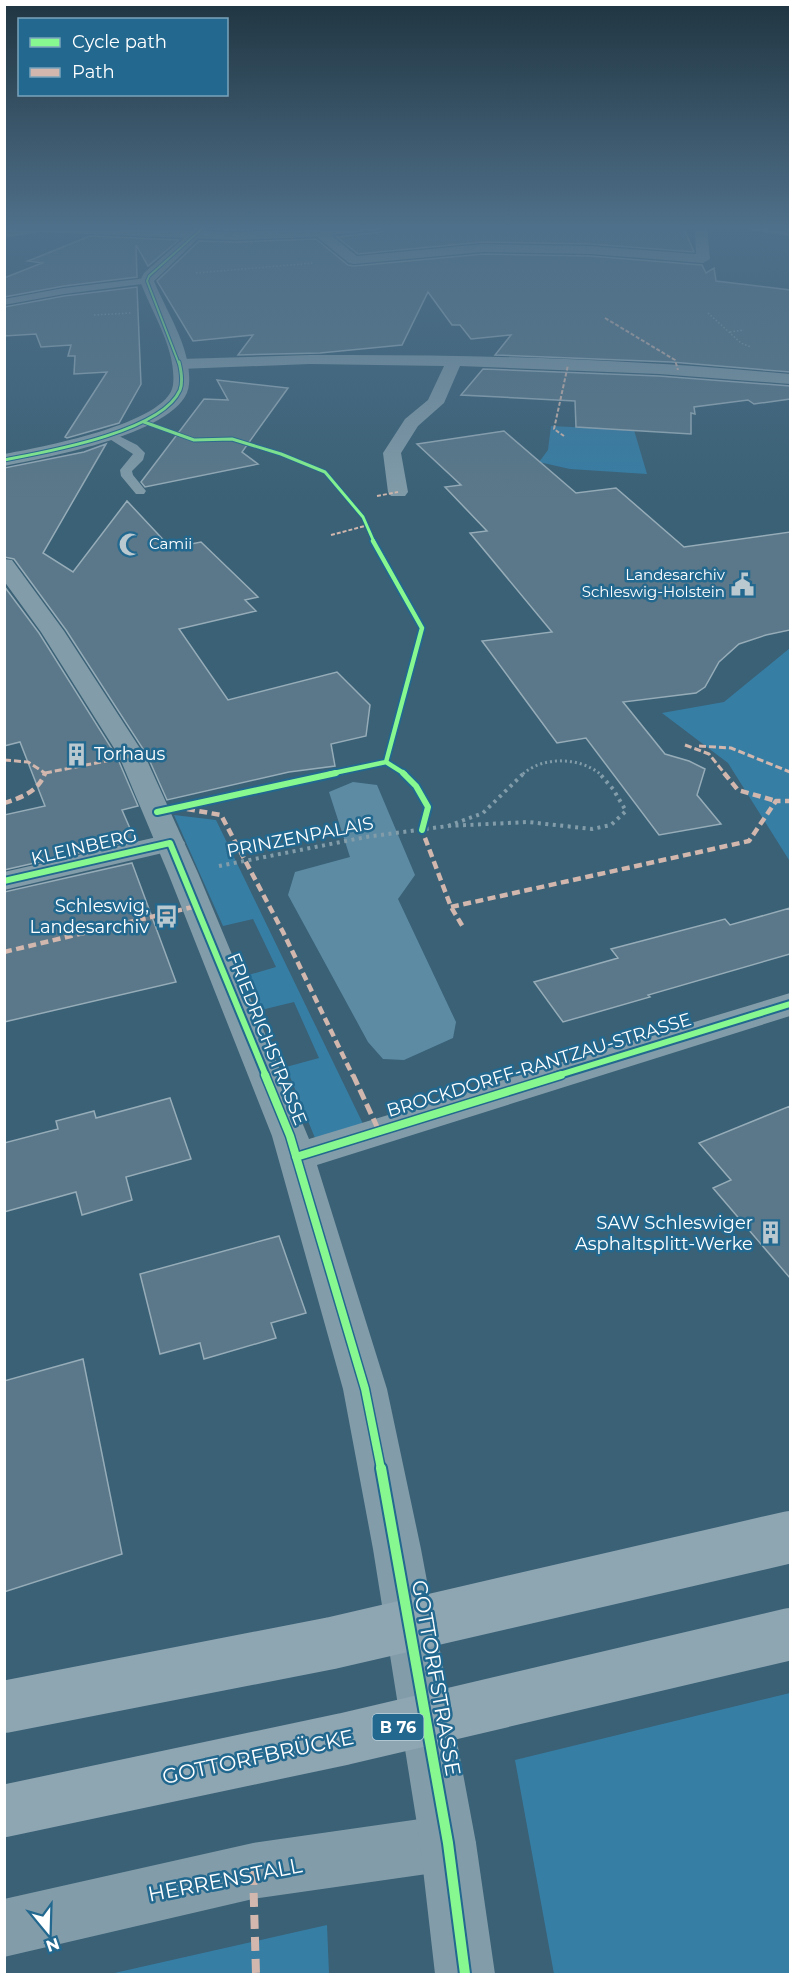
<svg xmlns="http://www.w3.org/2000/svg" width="795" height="1979" font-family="Montserrat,sans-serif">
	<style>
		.green { fill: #377ea5 }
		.water { fill: #5d8ba4 }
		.building { fill: #5a7889; stroke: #96acb8; stroke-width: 1.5 }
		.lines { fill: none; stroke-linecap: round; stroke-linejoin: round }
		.path-far2 { stroke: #829ca9; stroke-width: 1.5; stroke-dasharray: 1.5 2; stroke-linecap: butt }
		.path-far1 { stroke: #829ca9; stroke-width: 3; stroke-dasharray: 2 3; stroke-linecap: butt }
		.path { stroke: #829ca9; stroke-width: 4; stroke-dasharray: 3 4.5; stroke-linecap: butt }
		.service { fill: #829ca9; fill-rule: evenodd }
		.minor { fill: #829ca9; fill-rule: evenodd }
		.tertiary { fill: #829ca9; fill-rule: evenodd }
		.trunk-bridge { stroke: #8ea5b2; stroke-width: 52 }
		.quiet-far4 { stroke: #d1b7ad; stroke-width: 2; stroke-dasharray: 4 2; stroke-linecap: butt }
		.quiet-far3 { stroke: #d1b7ad; stroke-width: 3; stroke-dasharray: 7 3; stroke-linecap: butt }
		.quiet-far2 { stroke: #d1b7ad; stroke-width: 4.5; stroke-dasharray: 8 4.5; stroke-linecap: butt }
		.quiet-far1 { stroke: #d1b7ad; stroke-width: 5; stroke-dasharray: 11 5; stroke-linecap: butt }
		.quiet { stroke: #d1b7ad; stroke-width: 8; stroke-dasharray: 14 8; stroke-linecap: butt }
		.cycleway-far5-casing { stroke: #22688f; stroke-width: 4 }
		.cycleway-far4-casing { stroke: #22688f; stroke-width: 5 }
		.cycleway-far3-casing { stroke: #22688f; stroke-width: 8 }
		.cycleway-far2-casing { stroke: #22688f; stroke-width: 10 }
		.cycleway-far1-casing { stroke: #22688f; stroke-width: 11 }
		.cycleway-casing { stroke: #22688f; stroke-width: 14 }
		.cycleway-far5 { stroke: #87f88f; stroke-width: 2 }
		.cycleway-far4 { stroke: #87f88f; stroke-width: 3 }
		.cycleway-far3 { stroke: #87f88f; stroke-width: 4.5 }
		.cycleway-far2 { stroke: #87f88f; stroke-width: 6 }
		.cycleway-far1 { stroke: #87f88f; stroke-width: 8 }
		.cycleway { stroke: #87f88f; stroke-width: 10 }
		.labels { text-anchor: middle; stroke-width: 5; stroke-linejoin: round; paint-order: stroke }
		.far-poi-label { font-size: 15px; fill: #fff; stroke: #22688f; text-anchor: start }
		.shield { fill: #22688f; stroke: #bdd2dd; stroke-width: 1.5 }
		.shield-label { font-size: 16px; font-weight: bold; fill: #fff }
		.poi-label { font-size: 18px; fill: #fff; stroke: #22688f; text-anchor: end }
		.street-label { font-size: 18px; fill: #fff; stroke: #22688f }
		.near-street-label { font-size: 21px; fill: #fff; stroke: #22688f }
	</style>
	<rect width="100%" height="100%" fill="#3a6176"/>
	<path class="green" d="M551 426 634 430 647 474 570 469 539 462 548 450Z
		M790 648V860H789L728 763 662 713 724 702Z
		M174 815 216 820 365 1128 315 1138 286 1067 319 1058 294 1002 261 1010 245 976 276 967 253 919 223 926Z
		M790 1693V1974H554L515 1760Z
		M327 1925 329 1974H110Z"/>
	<path class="water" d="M353 782 377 785 415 875 398 899 456 1022 453 1038 404 1060 383 1059 368 1042 288 895 295 872 350 857 329 792Z"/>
	<path class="building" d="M213 226H340L235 230 211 229Z
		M389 226H683L694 252 590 244 483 242 358 254 337 237 381 232Z
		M90 236 179 240 148 266 136 245 137 277 64 286 4 297V278L42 263 28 261Z
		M316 239 348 265 354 266 483 254 590 256 702 265 706 273 714 268 716 281 790 290V372L671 362 495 355 511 335 471 339 460 325H452L428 292 402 345 320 353 238 355 253 335 193 341 157 281 199 241 235 242Z
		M137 287 141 384 119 423 67 438 65 437 107 372 74 374 75 356H68L71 345 41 347 36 334 4 336V307L64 296Z
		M483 369 659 376 790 386V399L754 404 748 400 694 407 695 414 691 413V434L576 427 575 401 461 395Z
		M217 380 288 388 242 452 258 464 145 487 141 482 204 399 228 400Z
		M504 431 576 493 616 488 684 547 790 532V630L766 635 739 644 719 662 705 687 696 693 623 702 665 754 689 761 705 769 697 795 721 824 659 835 586 738 557 743 482 641 552 632 470 533 487 531 445 487 461 485 417 444Z
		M106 444 43 553 73 572 127 501 171 548 201 542 258 597 245 600 256 611 179 629 228 700 337 672 370 705 366 736 331 744 335 766 289 772 167 800 147 755 66 630 14 559 4 557V468L84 452Z
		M4 586 39 633 117 757 138 806 122 810 135 840 4 870V815L45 806 20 742 4 746Z
		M132 863 176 982 4 1022V892Z
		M790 908V954L648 995 650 997 563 1022 534 982 618 958 611 949 725 919 730 925Z
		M170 1098 191 1159 126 1177 132 1200 82 1215 76 1192 4 1212V1143L58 1129 56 1121 94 1111 96 1118Z
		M790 1106V1278L713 1188 731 1180 699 1143Z
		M279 1236 306 1313 271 1323 276 1338 204 1359 200 1343 160 1354 140 1274Z
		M83 1359 122 1554 4 1592V1381Z"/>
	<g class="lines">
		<path class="path-far2" d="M196 273 314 263
			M708 313 741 343 751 347
			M94 315 131 313
			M730 332 744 330"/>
		<path class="path-far1" d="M523 774C543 756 580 757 600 774"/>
		<path class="path" d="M448 826 483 813 524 773
			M448 826 528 822 592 829 611 825 626 811 613 789 599 773
			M219 866 366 837 448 826"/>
		<path class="service" d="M147 278 150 279V283L64 294 4 305V299L64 288Z
			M109 431 137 445 145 453 143 460 132 471 133 475 146 491 144 494H136L121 476 120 470 133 454 105 436V432Z"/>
		<path class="minor" d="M34 226 235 232 387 226 381 230 331 235 357 256 483 244 590 246 696 254 695 226H707L710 259 703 263 590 254 483 252 354 264 349 263 317 237 235 240 41 232 4 238V230Z
			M744 226 790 228V236L750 230Z
			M310 355C470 354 631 359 790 374V384L659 374 460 366 444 403 418 426 401 453 408 492 405 496H391L388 492 383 453 405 419 428 400 444 366 310 364 180 369 172 364 180 359Z
			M170 834 180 837 185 843 180 849 4 890V872Z
			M448 1815 468 1823 476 1843 468 1863 448 1871 253 1899 4 1957V1899L253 1843Z"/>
		<path class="tertiary" d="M198 226H211L154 281C167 313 192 349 189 384 186 433 43 458 4 466V454C37 448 168 424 173 385 177 350 152 313 140 281L144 273Z
			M4 559 12 560 64 631 145 756 198 873 309 1139 790 993V1016L317 1165 387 1389 421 1549 476 1843 495 1974H435L420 1843 373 1549 343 1389 272 1136 168 873 119 756 41 632 4 581Z"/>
		<path class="trunk-bridge" d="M4 1707 332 1643 790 1537
			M4 1811 344 1739 790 1634"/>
		<path class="quiet-far4" d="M605 318 675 360 678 370
			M564 436 554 429 568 365
			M377 496 398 492
			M331 535 365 526"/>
		<path class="quiet-far3" d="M685 745 709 754 725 774
			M699 746 731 748 790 772
			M4 760 28 762 45 773
			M45 773 132 756"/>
		<path class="quiet-far2" d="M724 773 738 790 776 801
			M4 803C21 798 39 791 45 773
			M187 809 221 815 283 932 353 1076
			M423 826 422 830 451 907 463 927
			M451 907 749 841 776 801H790
			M4 952 197 906"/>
		<path class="quiet-far1" d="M353 1075 379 1131"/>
		<path class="quiet" d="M253 1871 256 1974"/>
		<defs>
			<path id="cycleway-far5" d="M179 364 147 281 149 276 205 226"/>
			<path id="cycleway-far4" d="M144 422 194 440 232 439 281 454 325 472 363 517 374 542
				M4 460C46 452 162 432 180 390 183 382 181 370 179 362"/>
			<path id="cycleway-far3" d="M373 541 422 628 386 762 405 774
				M329 774 386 762"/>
			<path id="cycleway-far2" d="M403 773 416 786 428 807 422 830
				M157 812 336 773
				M4 881 170 843 266 1076
				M556 1076 790 1004"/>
			<path id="cycleway-far1" d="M265 1075 290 1136 365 1389 381 1469
				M296 1157 561 1075"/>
			<path id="cycleway" d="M381 1468 448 1843 465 1974"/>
		</defs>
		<use href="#cycleway-far5" class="cycleway-far5-casing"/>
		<use href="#cycleway-far4" class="cycleway-far4-casing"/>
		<use href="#cycleway-far3" class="cycleway-far3-casing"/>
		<use href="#cycleway-far2" class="cycleway-far2-casing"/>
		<use href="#cycleway-far1" class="cycleway-far1-casing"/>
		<use href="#cycleway" class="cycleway-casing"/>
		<use href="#cycleway-far5" class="cycleway-far5"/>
		<use href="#cycleway-far4" class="cycleway-far4"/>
		<use href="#cycleway-far3" class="cycleway-far3"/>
		<use href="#cycleway-far2" class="cycleway-far2"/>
		<use href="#cycleway-far1" class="cycleway-far1"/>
		<use href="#cycleway" class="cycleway"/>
	</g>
	<linearGradient id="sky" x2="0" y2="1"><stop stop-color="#203541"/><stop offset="0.45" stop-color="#4f708a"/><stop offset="1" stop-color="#4f708a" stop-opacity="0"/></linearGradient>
	<rect width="795" height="503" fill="url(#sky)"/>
	<defs>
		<symbol id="mosque-bare" viewBox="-9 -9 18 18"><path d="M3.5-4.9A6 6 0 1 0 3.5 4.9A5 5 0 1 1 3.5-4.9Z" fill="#bac8cf" stroke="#22688f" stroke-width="2.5" paint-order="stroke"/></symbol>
		<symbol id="civic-bare" viewBox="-9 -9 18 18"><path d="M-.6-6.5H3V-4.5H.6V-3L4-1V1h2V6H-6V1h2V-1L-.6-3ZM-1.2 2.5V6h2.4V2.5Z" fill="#bac8cf" stroke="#22688f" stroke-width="2.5" paint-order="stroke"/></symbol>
		<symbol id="building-bare" viewBox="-9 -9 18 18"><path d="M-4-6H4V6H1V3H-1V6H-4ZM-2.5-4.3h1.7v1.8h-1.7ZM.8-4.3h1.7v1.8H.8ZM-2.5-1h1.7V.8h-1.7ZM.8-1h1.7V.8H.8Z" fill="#bac8cf" stroke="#22688f" stroke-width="2.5" paint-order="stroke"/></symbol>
		<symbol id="bus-bare" viewBox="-9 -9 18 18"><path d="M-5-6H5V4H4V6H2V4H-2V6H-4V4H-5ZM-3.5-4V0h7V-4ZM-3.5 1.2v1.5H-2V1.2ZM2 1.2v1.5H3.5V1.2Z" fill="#bac8cf" stroke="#22688f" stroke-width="2.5" paint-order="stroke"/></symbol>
	</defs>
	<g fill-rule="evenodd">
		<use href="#mosque-bare" x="114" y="528" width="33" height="33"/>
		<use href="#civic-bare" x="726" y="568" width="33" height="33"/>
		<use href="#building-bare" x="60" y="738" width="33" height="33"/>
		<use href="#bus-bare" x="150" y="900" width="33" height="33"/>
		<use href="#building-bare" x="754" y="1216" width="33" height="33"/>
	</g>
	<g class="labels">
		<g class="far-poi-label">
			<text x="149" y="549">Camii</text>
			<text x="725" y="580" text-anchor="end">Landesarchiv<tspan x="725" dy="17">Schleswig-Holstein</tspan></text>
		</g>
		<rect class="shield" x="372.5" y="1714" width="51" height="26" rx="4.5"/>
		<g class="shield-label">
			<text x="398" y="1733">B 76</text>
		</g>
		<g class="poi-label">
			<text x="94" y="760" text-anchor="start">Torhaus</text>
			<text x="149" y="912">Schleswig,<tspan x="149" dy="21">Landesarchiv</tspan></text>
			<text x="753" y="1229">SAW Schleswiger<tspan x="753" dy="21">Asphaltsplitt-Werke</tspan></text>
		</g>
		<g class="street-label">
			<text transform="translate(300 837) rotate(-11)" y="6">PRINZENPALAIS</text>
			<text transform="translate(84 847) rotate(-13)" y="6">KLEINBERG</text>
			<text transform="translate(267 1039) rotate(68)" y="6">FRIEDRICHSTRASSE</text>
			<text transform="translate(539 1065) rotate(-17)" y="6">BROCKDORFF-RANTZAU-STRASSE</text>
		</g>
		<g class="near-street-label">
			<text transform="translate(436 1678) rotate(80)" y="7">GOTTORFSTRASSE</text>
			<text transform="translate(258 1757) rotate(-12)" y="7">GOTTORFBRÜCKE</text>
			<text transform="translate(225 1880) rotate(-11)" y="7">HERRENSTALL</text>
		</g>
	</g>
	<rect width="795" height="1979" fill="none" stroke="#ffffff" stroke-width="12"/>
	<rect x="18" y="18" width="210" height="78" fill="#22688f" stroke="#7aa4bc" stroke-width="1.5"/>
	<rect x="30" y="38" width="30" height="9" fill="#87f88f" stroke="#7aa4bc" stroke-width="1.5"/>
	<text x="72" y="48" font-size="18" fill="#ffffff">Cycle path</text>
	<rect x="30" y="68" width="30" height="9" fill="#d1b7ad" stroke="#7aa4bc" stroke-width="1.5"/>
	<text x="72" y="78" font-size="18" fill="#ffffff">Path</text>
	<g transform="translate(48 1931) rotate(161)" stroke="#22688f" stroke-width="4.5" paint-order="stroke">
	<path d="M0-4.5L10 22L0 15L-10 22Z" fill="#ffffff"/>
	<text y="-9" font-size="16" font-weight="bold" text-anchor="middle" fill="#ffffff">N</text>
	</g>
</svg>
